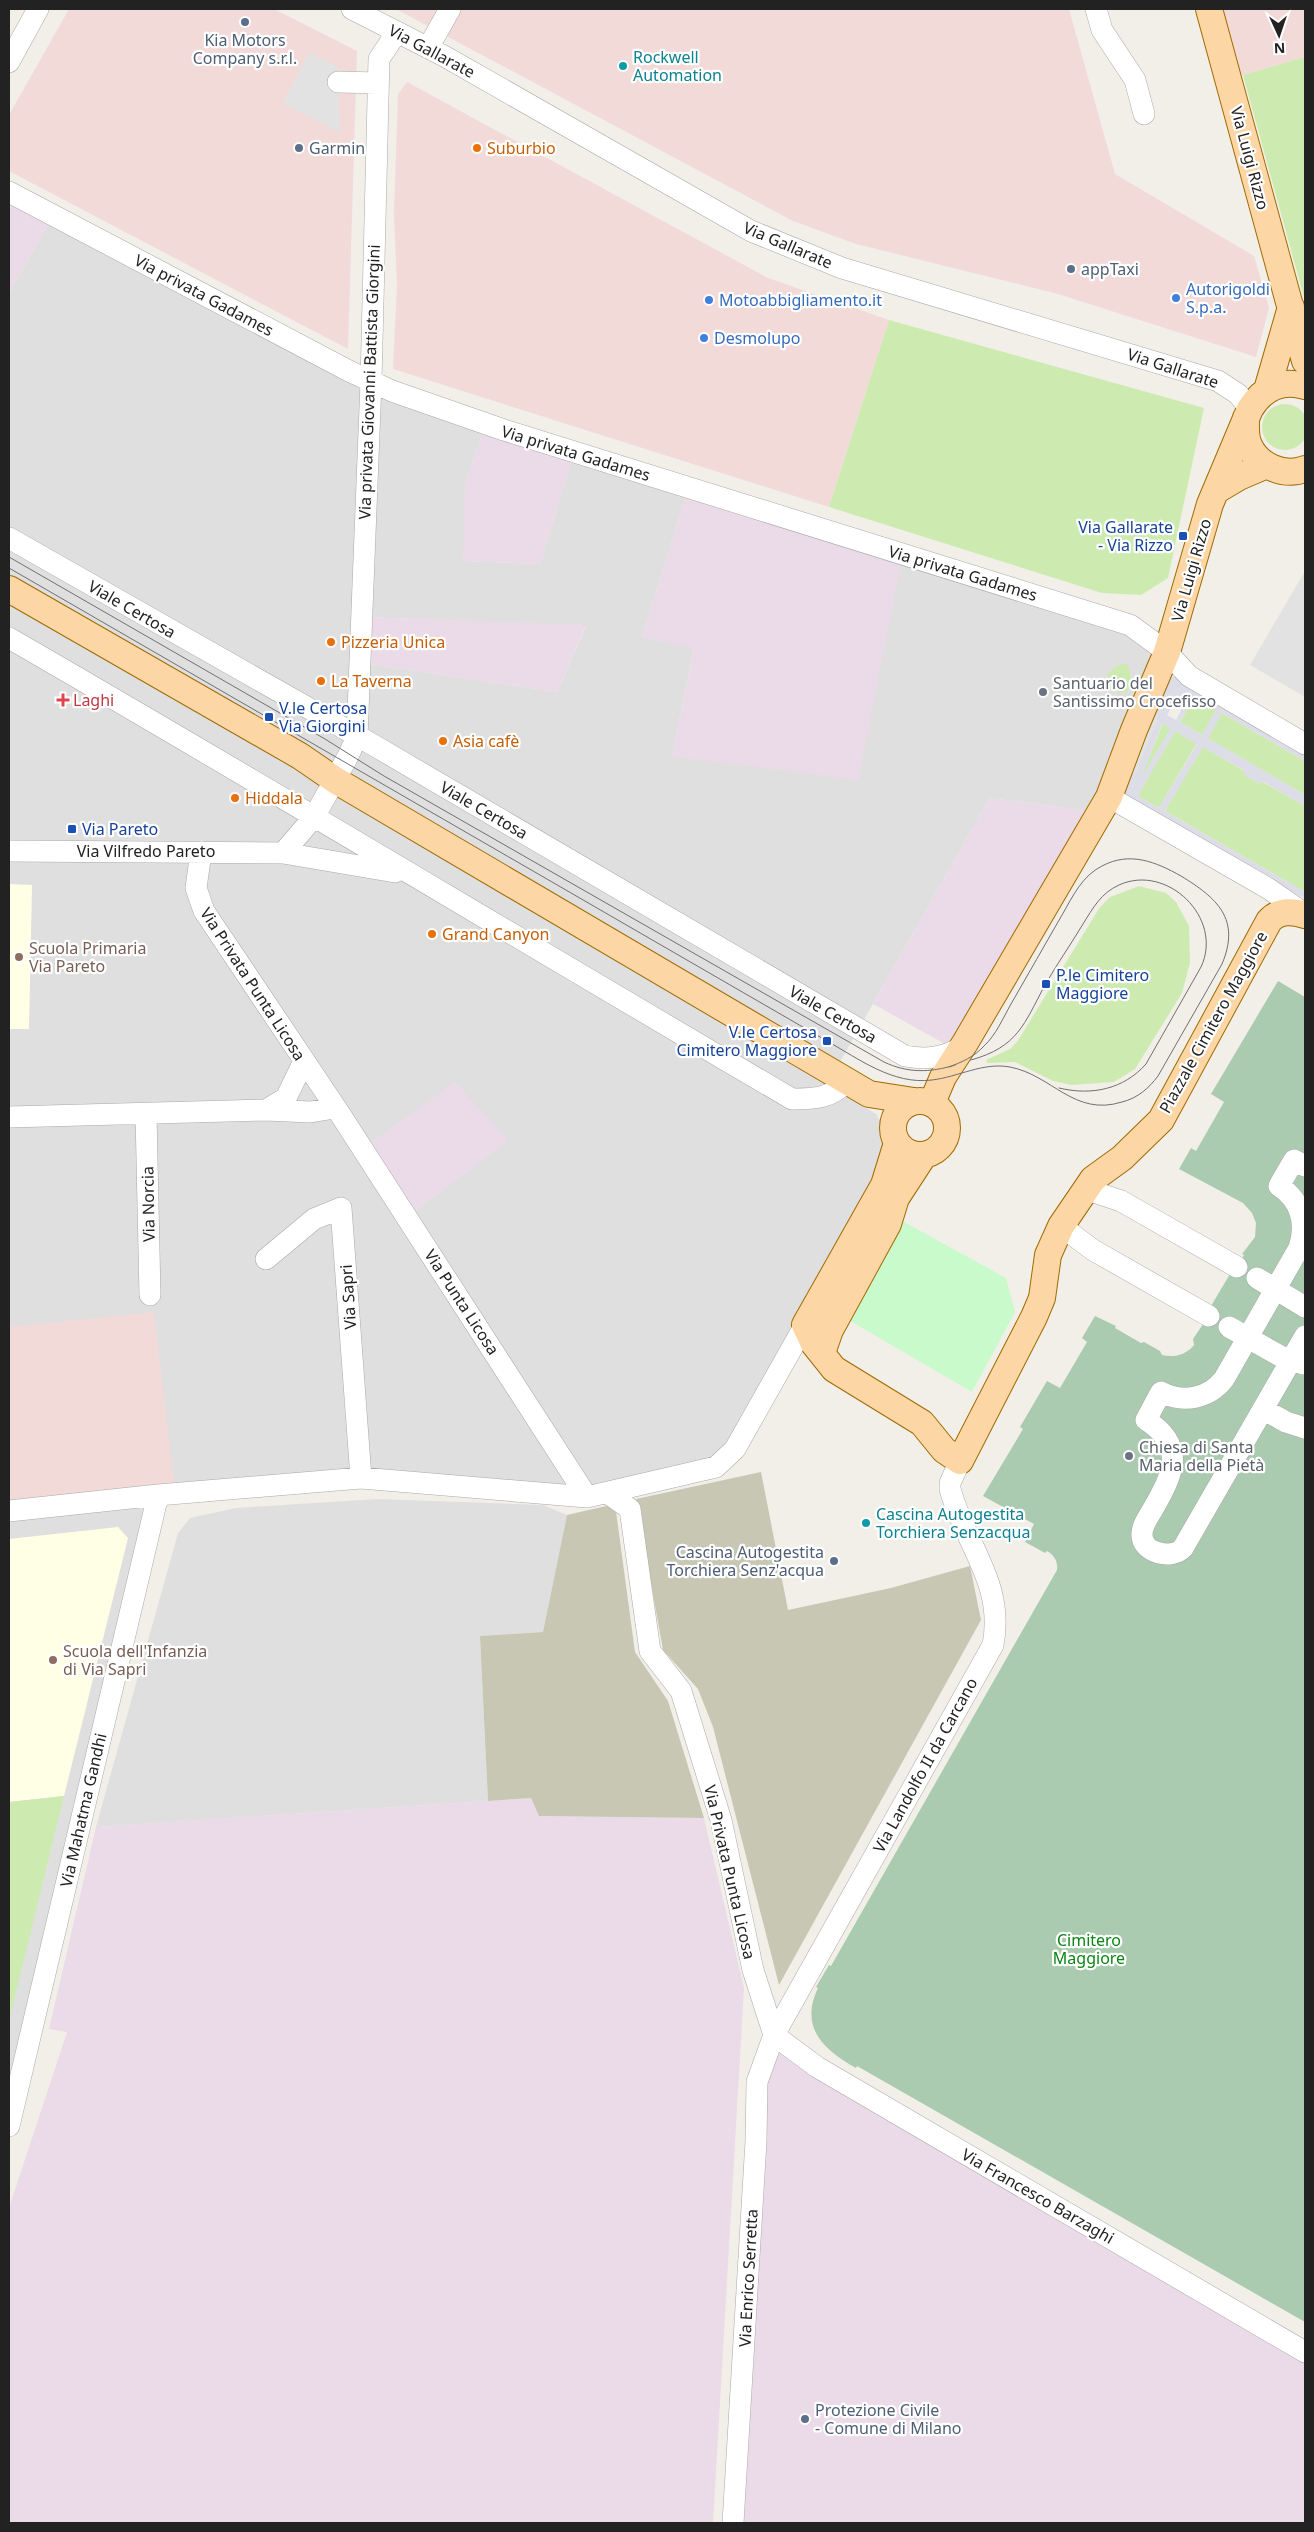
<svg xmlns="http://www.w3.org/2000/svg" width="1314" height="2532" font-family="'Noto Sans',sans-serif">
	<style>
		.residential { fill: #e0dfdf }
		.commercial { fill: #f2dad9 }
		.industrial { fill: #ebdbe8 }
		.education { fill: #ffffe5 }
		.construction { fill: #c7c7b4 }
		.grass { fill: #cdebb0 }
		.cemetery { fill: #aacbaf }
		.park { fill: #c8facc }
		.parking { fill: #e2e2e2 }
		.plaza { fill: #dddde8; fill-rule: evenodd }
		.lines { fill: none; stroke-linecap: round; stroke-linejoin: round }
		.minor-casing { stroke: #a9a9a9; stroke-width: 22 }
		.major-casing { stroke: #a06b00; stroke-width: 28 }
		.minor { stroke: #fff; stroke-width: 21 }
		.major { stroke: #fcd6a4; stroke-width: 26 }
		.tram { stroke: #707070; stroke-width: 1 }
		.service-dot { fill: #5c6f8a; stroke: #fff; stroke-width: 2 }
		.culture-dot { fill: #0f9aa8; stroke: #fff; stroke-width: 2 }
		.food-dot { fill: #e8710a; stroke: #fff; stroke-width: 2 }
		.shop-dot { fill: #3f7fe0; stroke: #fff; stroke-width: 2 }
		.transit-dot { fill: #1a4fb4; stroke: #fff; stroke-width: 2 }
		.worship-dot { fill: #6b7280; stroke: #fff; stroke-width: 2 }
		.health-dot { fill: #e0444e; stroke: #fff; stroke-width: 2 }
		.education-dot { fill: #8d6e63; stroke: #fff; stroke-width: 2 }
		.labels { text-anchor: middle; stroke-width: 4.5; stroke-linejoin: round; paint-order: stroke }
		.service-label { font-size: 16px; fill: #4e5e75; stroke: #fff; text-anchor: start }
		.street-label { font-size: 16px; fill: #222; stroke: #fff }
		.culture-label { font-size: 16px; fill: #0d838f; stroke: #fff; text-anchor: start }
		.food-label { font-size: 16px; fill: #c56008; stroke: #fff; text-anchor: start }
		.shop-label { font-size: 16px; fill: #366cbe; stroke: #fff; text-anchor: start }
		.transit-label { font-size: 16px; fill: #164399; stroke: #fff; text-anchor: start }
		.worship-label { font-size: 16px; fill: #5b616d; stroke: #fff; text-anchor: start }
		.health-label { font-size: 16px; fill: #be3a42; stroke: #fff; text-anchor: start }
		.education-label { font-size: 16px; fill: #785e54; stroke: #fff; text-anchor: start }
		.park-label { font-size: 16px; fill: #0c8416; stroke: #fff }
	</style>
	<rect width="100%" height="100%" fill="#f2efe9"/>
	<path class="residential" d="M52 218 368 384 358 718 335 777 9 586V293Z
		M374 386 485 425 465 486 464 561 540 564 574 453 688 490 642 637 694 648 672 756 902 558 1129 628 1165 655 1098 812 990 798 836 1069 338 779 363 663 557 692 586 626 364 617Z
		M9 591 333 780 282 851 9 848Z
		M336 781 876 1114 882 1125 885 1158 725 1458 588 1495 409 1215 507 1141 364 1147 207 909 203 855H283Z
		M9 853 198 854 193 879 585 1495 360 1476 175 1491 9 1327Z
		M158 1495 9 2126V1511Z
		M378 1499 543 1505 567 1515 543 1632 480 1636 488 1801 96 1827 178 1533 190 1518 236 1508Z"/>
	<path class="commercial" d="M69 9H274L357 51 348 349 9 171V115Z
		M396 9H1069L1115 174 1254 256 1269 308 1256 357 1058 294 856 244 793 221Z
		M1210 9H1305V57L1229 79Z
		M407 82 768 278 889 320 829 507 393 369 397 286 394 213 398 94Z
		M154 1312 175 1491 9 1509V1327Z"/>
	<path class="industrial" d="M9 195 52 218 9 293Z
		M485 425 574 453 540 564 463 561 465 486Z
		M688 490 902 558 858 780 672 756 694 649 642 637Z
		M364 617 586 625 557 692 363 663Z
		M990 798 1098 812 969 1031 947 1045 873 1004Z
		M455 1082 508 1141 409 1215 364 1147Z
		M531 1798 539 1816 704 1818 744 1988 713 2523H9V2208L67 2032 49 2029 96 1827Z
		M777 2045 1305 2359V2523H742L766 2072Z"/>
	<path class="education" d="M9 884 32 885 29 1029H9Z
		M118 1527 128 1538 64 1796 9 1802V1539Z"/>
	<path class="construction" d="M761 1472 788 1610 891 1588 970 1566 981 1620 779 1985 713 1727 698 1689 663 1650 636 1499Z
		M615 1504 635 1652 668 1701 704 1818 539 1816 531 1798 488 1801 480 1636 543 1632 567 1515Z"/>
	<path class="grass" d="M1305 57V301L1243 75Z
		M889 320 1204 408 1168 578 1141 595 1102 593 829 507Z
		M1262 427a23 23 0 1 1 46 0a23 23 0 1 1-46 0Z
		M1128 664 1132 681 1127 692 1118 693 1102 685C1109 673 1112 664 1128 664Z
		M1191 696 1217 710 1202 735 1180 722 1190 704Z
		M1222 713 1305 761V795L1207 738Z
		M1163 723 1171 728 1138 785Z
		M1175 731 1197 743 1159 808 1137 796Z
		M1202 746 1246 772 1244 774 1260 784 1261 781 1305 806V892L1165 811Z
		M1139 886 1166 893 1176 902 1189 926 1190 963 1182 993 1135 1069 1114 1082 1071 1085 1053 1081 1015 1062 987 1063 986 1060 1010 1049 1017 1042 1100 907 1110 897Z
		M64 1796 9 2021V1802Z"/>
	<path class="cemetery" d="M1278 981 1305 997V2322L857 2066 856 2068C824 2050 799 2028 818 1988L816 1987 829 1965 831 1966 1057 1570C1058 1561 1054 1555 1047 1551L1045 1553 1025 1542 1034 1524 983 1496 1023 1429 1020 1427 1047 1381 1060 1388 1087 1342 1082 1338 1095 1316 1116 1326 1115 1328 1141 1343 1144 1342 1160 1351 1162 1355C1174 1358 1186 1355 1194 1345L1193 1339 1214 1308 1211 1306 1230 1274 1232 1275 1244 1255 1242 1254 1255 1237 1256 1223 1252 1213 1243 1203 1179 1169 1191 1148 1196 1151 1224 1102 1211 1094Z"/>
	<path class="park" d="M875 1206 1006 1278 1015 1312 972 1392 823 1305Z"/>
	<path class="parking" d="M309 52 338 67 340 133 283 103Z
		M1305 571V697L1250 665Z
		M1148 702 1157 720 1136 772 1129 775Z"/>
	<path class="plaza" d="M1172 677H1180L1305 751V761L1222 713 1208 738 1305 795V806L1262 781 1260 784 1244 775 1245 771 1203 747 1165 811 1305 892V899L1114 790 1129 775 1136 772 1157 720 1148 702 1165 681ZM1191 697 1216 710 1202 735 1180 722 1190 704ZM1185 698V703L1176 720 1167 715 1174 703ZM1163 724 1170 729 1142 777 1162 724ZM1175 731 1197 744 1159 808 1138 796Z"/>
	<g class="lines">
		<defs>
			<path id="minor" d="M352 9 444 56 751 231 842 268 1218 381 1238 394 1250 409
				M1096 9 1102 30 1135 80 1144 114
				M428 48 450 9
				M9 62 38 9
				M338 82 378 83
				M9 192 349 371 392 391 504 430 1130 625 1167 652 1189 676 1305 744
				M9 538 375 746 905 1056C926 1060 943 1058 962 1047
				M9 638C271 789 530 946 792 1099 816 1099 831 1098 848 1081
				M1109 797 1269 889 1305 914
				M9 851 283 853 395 872
				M201 852 196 888 204 911 340 1114 587 1497
				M283 853 314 817 347 758 357 737 371 382 379 59 397 32
				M266 1110 286 1098 304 1061
				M146 1114 150 1295
				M9 1117 266 1110 310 1112 335 1108
				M1085 1189 1121 1201 1237 1267
				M1061 1226 1093 1250 1209 1316
				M266 1259 314 1219 341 1208 361 1478
				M1257 1278 1305 1307
				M1229 1327 1282 1357 1292 1358 1303 1364
				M1305 1336 1263 1409 1286 1422 1305 1428
				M1263 1409 1183 1548C1172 1560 1141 1553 1142 1534 1142 1525 1149 1516 1153 1509 1173 1474 1187 1446 1146 1420L1161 1392C1184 1404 1209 1398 1224 1379L1299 1248C1307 1224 1301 1200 1279 1186L1294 1160 1305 1166
				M607 1493 630 1509 650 1651 681 1691 721 1820 753 1970 774 2035
				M9 1511 158 1495 361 1478 587 1497 716 1467 735 1449 805 1325
				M774 2035 817 2067 1305 2352
				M9 2126 158 1495
				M733 2523 756 2141 757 2082 774 2035 993 1645C1005 1583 965 1545 950 1489V1483L960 1461"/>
			<path id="major" d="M1209 9 1305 361
				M1267 390 1291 307
				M1246 418C1246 427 1245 437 1249 445 1258 466 1284 477 1305 469
				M1217 490 1239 477 1267 465
				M9 589 300 756 335 780 869 1094 914 1101
				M893 1128a27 27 0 1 1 54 0a27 27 0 1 1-54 0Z
				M932 1103 943 1077 965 1043 1109 797 1134 730 1167 652 1210 504 1250 409C1262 389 1281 379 1305 386
				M897 1143 884 1185 805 1325 814 1344 834 1369 922 1423 944 1450 960 1461 1034 1317 1042 1298 1048 1255 1061 1226 1093 1179 1122 1158 1161 1120 1269 921C1279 910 1292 911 1305 915
				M822 1353 830 1330 888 1224 896 1198 924 1155"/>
		</defs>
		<use href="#minor" class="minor-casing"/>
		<use href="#major" class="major-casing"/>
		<use href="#minor" class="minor"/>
		<use href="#major" class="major"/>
		<path class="tram" d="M9 557 325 739 384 776 884 1062C907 1073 930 1073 955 1065
			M9 568 827 1041C859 1059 893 1085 932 1080 958 1077 983 1062 1010 1067 1052 1075 1074 1117 1122 1102 1138 1098 1149 1088 1158 1076L1222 964C1241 919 1217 898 1181 876 1156 862 1130 851 1102 866 1082 876 1073 896 1062 915 1045 945 1028 974 1011 1004 1003 1018 996 1035 984 1046 974 1057 962 1062 949 1067
			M971 1060C1018 1047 1024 1024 1045 985 1057 964 1071 944 1083 924 1093 908 1101 893 1119 885 1167 863 1224 918 1201 967L1146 1064C1124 1089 1092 1096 1059 1088"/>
	</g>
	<g class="service-dot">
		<circle cx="245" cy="22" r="5"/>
		<circle cx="299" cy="148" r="5"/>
		<circle cx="1071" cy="269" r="5"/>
		<circle cx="834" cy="1561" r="5"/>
		<circle cx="805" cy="2419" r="5"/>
	</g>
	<g class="culture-dot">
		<circle cx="623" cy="66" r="5"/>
		<circle cx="866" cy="1523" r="5"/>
	</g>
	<g class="food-dot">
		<circle cx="477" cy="148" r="5"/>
		<circle cx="331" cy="642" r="5"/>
		<circle cx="321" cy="681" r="5"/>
		<circle cx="443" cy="741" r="5"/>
		<circle cx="235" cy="798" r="5"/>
		<circle cx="432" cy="934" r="5"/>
	</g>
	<g class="shop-dot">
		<circle cx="1176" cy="298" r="5"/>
		<circle cx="709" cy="300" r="5"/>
		<circle cx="704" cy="338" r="5"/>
	</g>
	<g class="transit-dot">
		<rect x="1178" y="531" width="10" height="10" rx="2.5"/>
		<rect x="264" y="712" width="10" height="10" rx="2.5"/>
		<rect x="67" y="824" width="10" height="10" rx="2.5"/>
		<rect x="1041" y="979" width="10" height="10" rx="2.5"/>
		<rect x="822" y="1036" width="10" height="10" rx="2.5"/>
	</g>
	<g class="worship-dot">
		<circle cx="1043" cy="692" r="5"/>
		<circle cx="1129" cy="1456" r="5"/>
	</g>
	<path class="health-dot" d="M60.5 692.5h5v5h5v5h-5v5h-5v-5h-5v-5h5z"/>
	<g class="education-dot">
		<circle cx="19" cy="957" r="5"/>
		<circle cx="53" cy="1660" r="5"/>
	</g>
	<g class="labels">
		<g class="service-label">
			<text x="245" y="46" text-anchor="middle">Kia Motors<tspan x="245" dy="18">Company s.r.l.</tspan></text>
			<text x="309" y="154">Garmin</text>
			<text x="1081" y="275">appTaxi</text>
			<text x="824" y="1558" text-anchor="end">Cascina Autogestita<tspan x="824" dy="18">Torchiera Senz'acqua</tspan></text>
			<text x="815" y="2416">Protezione Civile<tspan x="815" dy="18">- Comune di Milano</tspan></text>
		</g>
		<g class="street-label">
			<text transform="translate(432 51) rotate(28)" y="6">Via Gallarate</text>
			<text transform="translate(1250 158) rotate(75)" y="6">Via Luigi Rizzo</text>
			<text transform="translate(788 245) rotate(23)" y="6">Via Gallarate</text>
			<text transform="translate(204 295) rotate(28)" y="6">Via privata Gadames</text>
			<text transform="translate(1173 368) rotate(18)" y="6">Via Gallarate</text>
			<text transform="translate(369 382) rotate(-88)" y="6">Via privata Giovanni Battista Giorgini</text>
			<text transform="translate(576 453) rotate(17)" y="6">Via privata Gadames</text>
			<text transform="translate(1191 570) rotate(-74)" y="6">Via Luigi Rizzo</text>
			<text transform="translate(963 573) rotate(17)" y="6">Via privata Gadames</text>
			<text transform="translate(132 609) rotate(30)" y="6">Viale Certosa</text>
			<text transform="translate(484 810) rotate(30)" y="6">Viale Certosa</text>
			<text x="146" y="857">Via Vilfredo Pareto</text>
			<text transform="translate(253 984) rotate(57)" y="6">Via Privata Punta Licosa</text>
			<text transform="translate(833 1014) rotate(30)" y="6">Viale Certosa</text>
			<text transform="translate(1213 1022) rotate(-61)" y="6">Piazzale Cimitero Maggiore</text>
			<text transform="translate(148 1204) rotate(-91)" y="6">Via Norcia</text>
			<text transform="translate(348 1297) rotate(-94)" y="6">Via Sapri</text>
			<text transform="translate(462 1302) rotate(57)" y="6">Via Punta Licosa</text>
			<text transform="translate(925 1765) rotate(-61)" y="6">Via Landolfo II da Carcano</text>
			<text transform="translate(83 1810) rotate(-77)" y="6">Via Mahatma Gandhi</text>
			<text transform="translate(730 1872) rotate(77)" y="6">Via Privata Punta Licosa</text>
			<text transform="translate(1038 2196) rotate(30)" y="6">Via Francesco Barzaghi</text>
			<text transform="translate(748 2278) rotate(-87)" y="6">Via Enrico Serretta</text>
		</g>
		<g class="culture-label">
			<text x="633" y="63">Rockwell<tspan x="633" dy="18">Automation</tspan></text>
			<text x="876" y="1520">Cascina Autogestita<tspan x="876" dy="18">Torchiera Senzacqua</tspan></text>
		</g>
		<g class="food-label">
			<text x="487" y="154">Suburbio</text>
			<text x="341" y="648">Pizzeria Unica</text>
			<text x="331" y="687">La Taverna</text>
			<text x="453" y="747">Asia cafè</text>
			<text x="245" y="804">Hiddala</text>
			<text x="442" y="940">Grand Canyon</text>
		</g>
		<g class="shop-label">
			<text x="1186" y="295">Autorigoldi<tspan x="1186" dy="18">S.p.a.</tspan></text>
			<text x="719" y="306">Motoabbigliamento.it</text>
			<text x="714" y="344">Desmolupo</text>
		</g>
		<g class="transit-label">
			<text x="1173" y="533" text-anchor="end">Via Gallarate<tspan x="1173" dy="18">- Via Rizzo</tspan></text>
			<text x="279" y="714">V.le Certosa<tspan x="279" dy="18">Via Giorgini</tspan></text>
			<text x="82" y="835">Via Pareto</text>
			<text x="1056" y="981">P.le Cimitero<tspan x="1056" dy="18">Maggiore</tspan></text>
			<text x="817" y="1038" text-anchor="end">V.le Certosa<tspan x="817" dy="18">Cimitero Maggiore</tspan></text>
		</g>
		<g class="worship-label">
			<text x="1053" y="689">Santuario del<tspan x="1053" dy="18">Santissimo Crocefisso</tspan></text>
			<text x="1139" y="1453">Chiesa di Santa<tspan x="1139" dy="18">Maria della Pietà</tspan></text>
		</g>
		<g class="health-label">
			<text x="73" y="706">Laghi</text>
		</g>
		<g class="education-label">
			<text x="29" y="954">Scuola Primaria<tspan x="29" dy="18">Via Pareto</tspan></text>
			<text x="63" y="1657">Scuola dell'Infanzia<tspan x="63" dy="18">di Via Sapri</tspan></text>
		</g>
		<g class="park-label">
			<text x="1089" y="1946">Cimitero<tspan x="1089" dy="18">Maggiore</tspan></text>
		</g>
	</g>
	<rect width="1314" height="2532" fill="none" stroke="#222222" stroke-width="20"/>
	<g transform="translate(1279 35) rotate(177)" stroke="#ffffff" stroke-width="4" paint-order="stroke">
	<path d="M0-4L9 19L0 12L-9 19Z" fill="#222222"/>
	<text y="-8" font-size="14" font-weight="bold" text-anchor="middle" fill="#222222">N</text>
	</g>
</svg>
